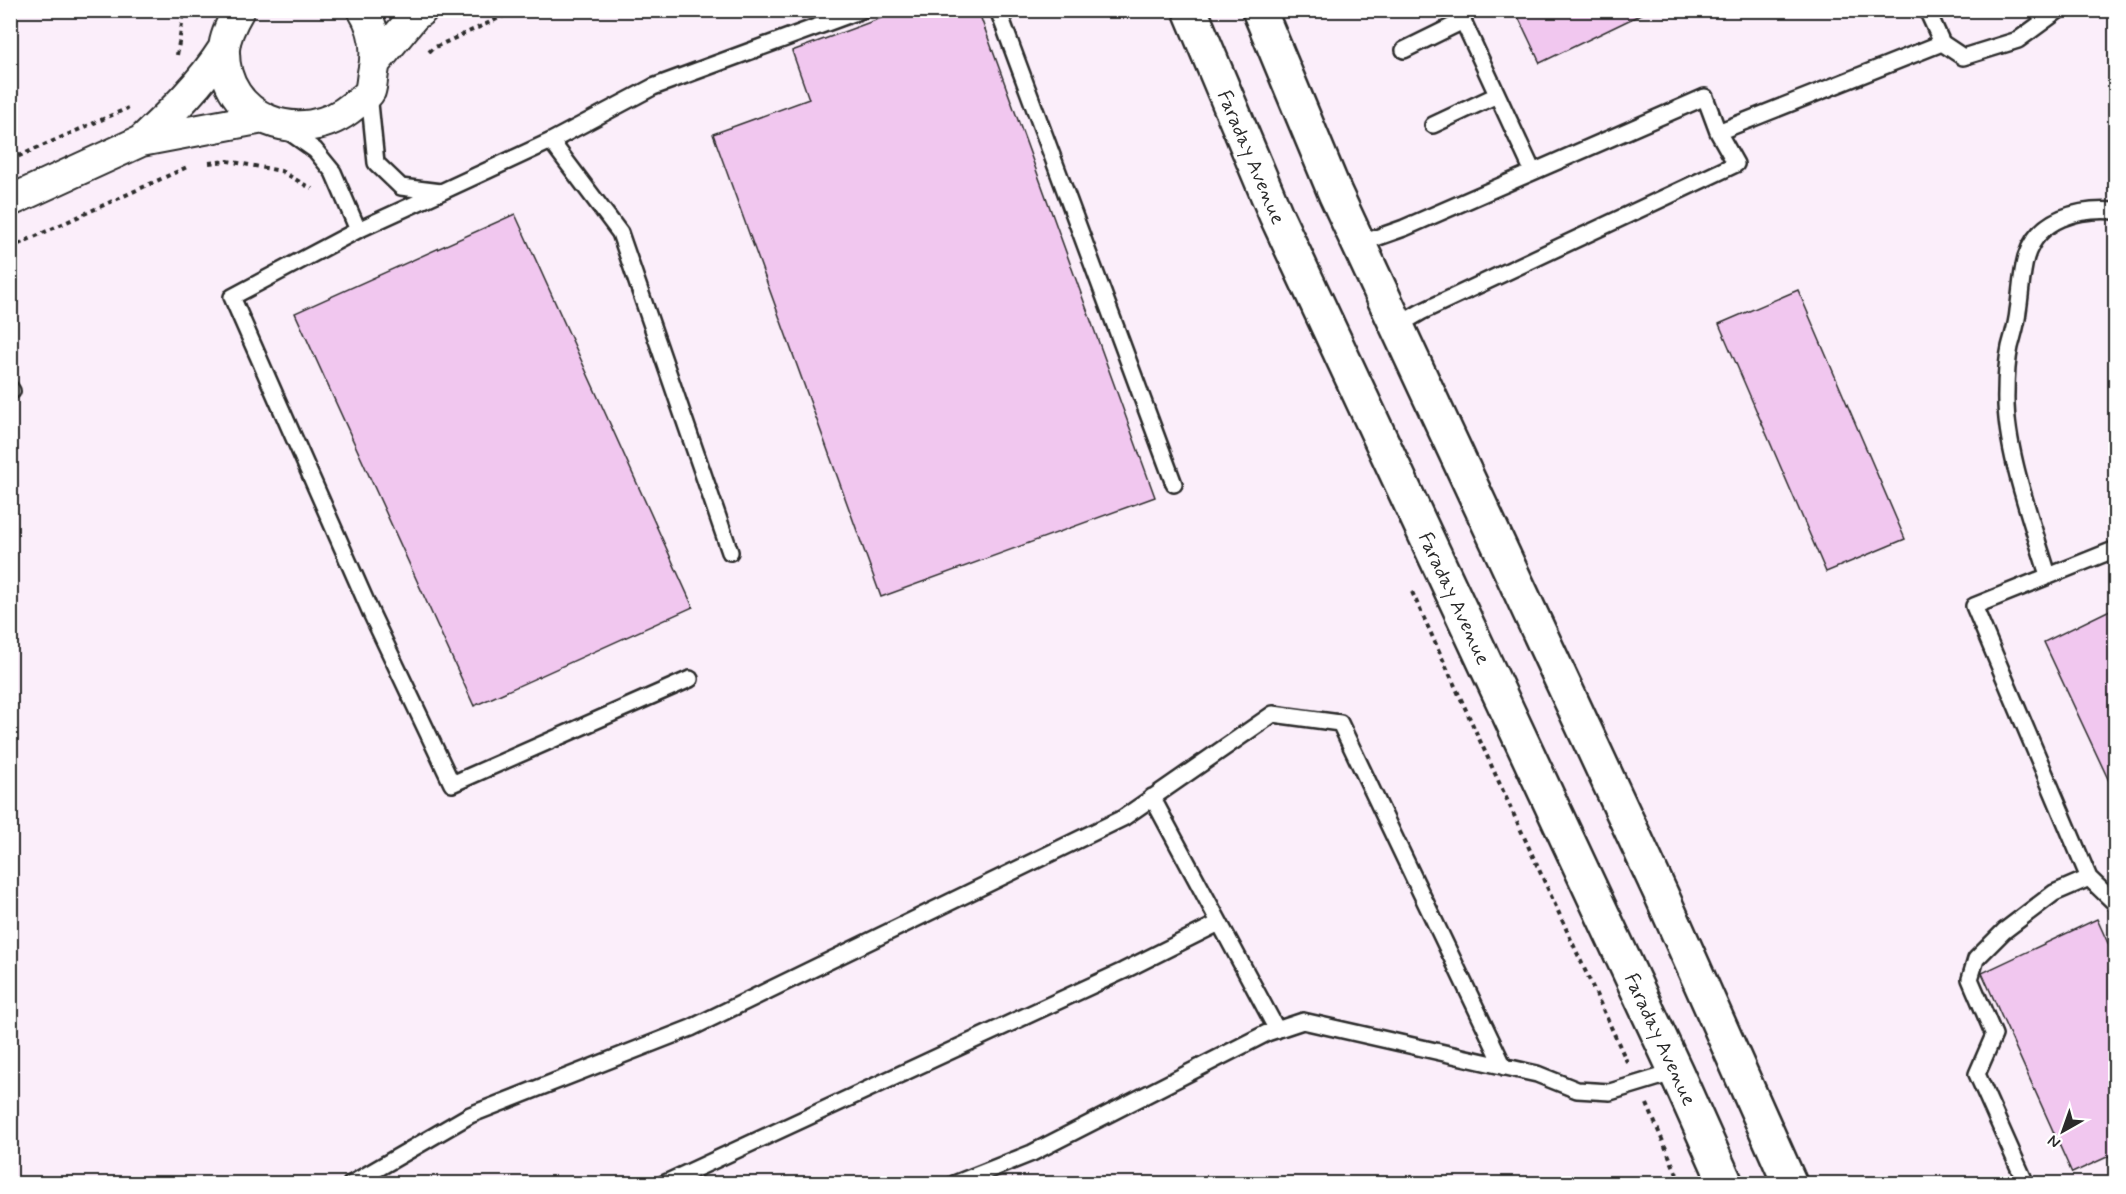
<svg xmlns="http://www.w3.org/2000/svg" width="2126" height="1194" font-family="Mynerve,sans-serif">
	<style>
		.built { fill: #fbeefa }
		.building { fill: #f1c7ef; stroke: #2b2b2b; stroke-width: 1.5 }
		.lines { fill: none; stroke-linecap: round; stroke-linejoin: round }
		.service-casing { stroke: #2b2b2b; stroke-width: 20 }
		.minor-casing { stroke: #2b2b2b; stroke-width: 34 }
		.tertiary-casing { stroke: #2b2b2b; stroke-width: 38 }
		.path { stroke: #2b2b2b; stroke-width: 4; stroke-dasharray: 4.5 4.5; stroke-linecap: butt }
		.service { stroke: #fff; stroke-width: 15 }
		.minor { stroke: #fff; stroke-width: 30 }
		.tertiary { stroke: #fff; stroke-width: 33 }
		.labels { text-anchor: middle; stroke-width: 5; stroke-linejoin: round; paint-order: stroke }
		.street-label { font-size: 20px; fill: #2b2b2b; stroke: #fff }
	</style>
	<rect width="100%" height="100%" fill="#fff"/>
	<filter id="ink" filterUnits="userSpaceOnUse"><feTurbulence type="fractalNoise" baseFrequency=".0167" numOctaves="2"/><feDisplacementMap in="SourceGraphic" scale="12" xChannelSelector="R" yChannelSelector="G"/><feConvolveMatrix kernelMatrix="1 2 1 2 8 2 1 2 1" color-interpolation-filters="sRGB"/></filter>
	<g filter="url(#ink)">
		<path class="built" d="M11 11H2115V1183H11Z"/>
		<path class="building" d="M903 10H978L1155 497 881 597 713 134 809 99 792 51Z
			M1515 10H1650L1540 63Z
			M515 214 693 607 474 706 295 313Z
			M1798 290 1905 539 1826 572 1719 324Z
			M2116 607V796L2044 642Z
			M2097 919 2116 961V1153L2072 1173 1982 973Z"/>
		<g class="lines">
			<defs>
				<path id="service" d="M998 10 1174 484
					M1458 10 1533 172
					M1927 10 1942 43 1963 57 2018 40 2059 10
					M1404 50 1463 21
					M369 93 376 163 401 187 441 192 551 141 653 87 862 10
					M1433 125 1497 95
					M285 129 315 150 333 172 358 230
					M1718 132 1942 43
					M551 141 620 233 730 552
					M441 192 358 230 232 297 371 613 452 784 690 679
					M1359 244 1404 228 1705 97 1718 132 1736 164 1421 312 1397 326
					M10 388 12 391
					M2116 549 1974 606 2089 878 2116 904
					M2048 575C2032 522 2004 448 2006 393 2006 378 2007 361 2010 347 2013 335 2017 324 2018 311 2021 293 2021 275 2026 257 2038 218 2079 208 2116 211
					M1152 797 1277 1030
					M351 1184 470 1115 691 1028 1123 818 1273 714 1340 723 1504 1067
					M663 1184 1123 971 1219 923
					M954 1184 1032 1153 1267 1033 1303 1021 1537 1074 1577 1090 1610 1092 1676 1072
					M2026 1184 1977 1074 1994 1035 1970 979 1976 959 2004 931 2054 893 2089 878"/>
				<path id="minor" d="M239 10C232 22 225 36 224 49 222 120 302 149 353 106 358 102 367 97 370 91 372 85 372 78 373 73 378 52 375 29 363 10
					M375 63 414 16 422 10
					M141 141C172 112 201 84 224 48
					M10 201 141 141 263 118"/>
				<path id="tertiary" d="M1190 10 1276 215 1676 1072 1726 1184
					M1259 10 1335 193 1661 894 1790 1184"/>
			</defs>
			<use href="#service" class="service-casing"/>
			<use href="#minor" class="minor-casing"/>
			<use href="#tertiary" class="tertiary-casing"/>
			<path class="path" d="M429 52 433 48 517 10
				M177 55 183 18 182 10
				M10 160 128 108
				M209 163 228 161 281 171 312 189
				M10 248 187 167
				M1412 592 1627 1062
				M1647 1104 1681 1184"/>
			<use href="#service" class="service"/>
			<use href="#minor" class="minor"/>
			<use href="#tertiary" class="tertiary"/>
		</g>
	</g>
	<g class="labels">
		<g class="street-label">
			<text transform="translate(1252 157) rotate(67)" y="7">Faraday Avenue</text>
			<text transform="translate(1455 598) rotate(65)" y="7">Faraday Avenue</text>
			<text transform="translate(1661 1039) rotate(65)" y="7">Faraday Avenue</text>
		</g>
	</g>
	<rect width="2126" height="1194" fill="none" stroke="#fff" stroke-width="36"/>
	<rect x="18" y="18" width="2090" height="1158" fill="none" stroke="#2b2b2b" stroke-width="2" filter="url(#ink)"/>
	<g transform="translate(2063 1131) rotate(220)" stroke="#ffffff" stroke-width="4.5" paint-order="stroke">
	<path d="M0-4.5L10 22L0 15L-10 22Z" fill="#2b2b2b"/>
	<text y="-9" font-size="16" font-weight="bold" text-anchor="middle" fill="#2b2b2b">N</text>
	</g>
</svg>
